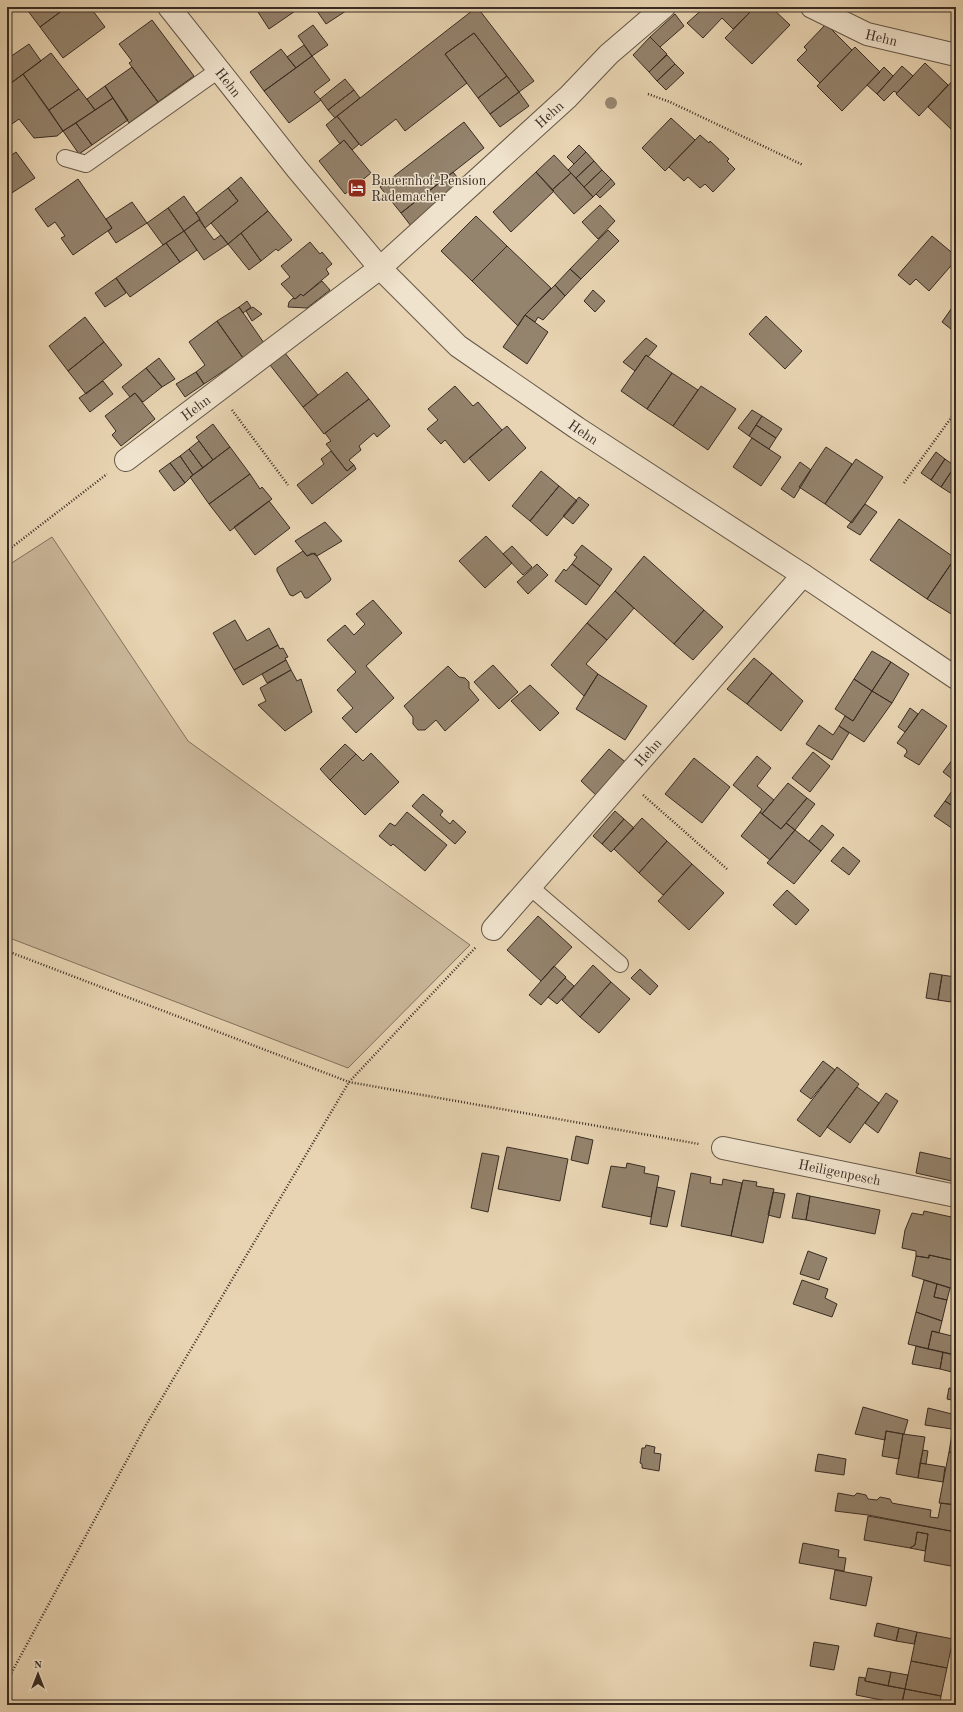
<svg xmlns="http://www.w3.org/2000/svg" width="963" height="1712" font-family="'Old Standard TT',serif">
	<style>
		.green { fill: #cab79a; stroke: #81725e }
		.building { fill: #94836d; stroke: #382c23 }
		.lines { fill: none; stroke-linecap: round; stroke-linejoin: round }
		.service-casing { stroke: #645647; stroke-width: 18 }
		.minor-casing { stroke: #645647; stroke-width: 24 }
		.tertiary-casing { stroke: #645647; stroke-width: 24 }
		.path { stroke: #382c23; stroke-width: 2.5; stroke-dasharray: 1 2; stroke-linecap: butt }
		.service { stroke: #f0e3cd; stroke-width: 16 }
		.minor { stroke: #f0e3cd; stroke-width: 22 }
		.tertiary { stroke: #f0e3cd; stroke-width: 22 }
		.tree { fill: #978771 }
		.labels { text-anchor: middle; stroke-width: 3; stroke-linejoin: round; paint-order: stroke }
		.street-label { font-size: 14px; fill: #382c23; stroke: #f0e3cd }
		.poi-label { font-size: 14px; fill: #382c23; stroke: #f0e3cd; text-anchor: start }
	</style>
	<rect width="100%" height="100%" fill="#e8d4b2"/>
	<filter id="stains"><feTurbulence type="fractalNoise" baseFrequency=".005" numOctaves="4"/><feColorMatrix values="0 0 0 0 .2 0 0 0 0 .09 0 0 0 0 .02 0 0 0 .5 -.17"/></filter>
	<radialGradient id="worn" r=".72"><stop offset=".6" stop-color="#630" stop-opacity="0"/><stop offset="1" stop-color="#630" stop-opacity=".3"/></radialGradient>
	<path class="green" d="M52 537 188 741 470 945 348 1068 7 937V566Z"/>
	<path class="building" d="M25 7H67L40 27Z
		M67 7H90L105 27 63 58 40 27Z
		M259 7H301L269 29 256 9Z
		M314 7H323L317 11Z
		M323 7H352L326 24 317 11Z
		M477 7 534 81 519 92 474 33 445 54 467 83 405 131 396 119 361 146 337 116Z
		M705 7H755L733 29 722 18 703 38 687 23Z
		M755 7H771L790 25 752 64 725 38Z
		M675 14 684 26 660 47 650 37Z
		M152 20 194 76 158 102 132 67 129 63 132 61 119 44Z
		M826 24 852 50 820 83 797 60 807 50 804 47Z
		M313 25 328 45 312 56 298 36Z
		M474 33 507 76 478 98 445 54Z
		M650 37 667 54 649 72 633 55Z
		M29 44 41 61 7 86V59Z
		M304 45 312 56 296 68 287 57Z
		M855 47 880 72 842 111 817 86Z
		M281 49 296 68 264 91 250 72Z
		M51 53 79 89 49 110 23 74Z
		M667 55 675 64 657 81 649 72Z
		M312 56 330 80 314 92 321 100 289 123 264 91Z
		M925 63 948 85 919 116 896 94Z
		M675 64 684 73 666 90 657 81Z
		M902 66 913 76 897 93 894 91 884 101 877 94Z
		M132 67 158 102 129 123 105 86Z
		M884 67 893 76 877 94 867 85Z
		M23 74 63 131 57 136 34 138 19 119 12 124 9 121 7 122V86Z
		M507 76 519 92 490 114 478 98Z
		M956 77V125L952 130 928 107Z
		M345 79 354 90 328 110 320 99Z
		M105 86 113 98 95 110 87 99Z
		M79 89 95 110 63 131 49 110Z
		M354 90 360 98 335 118 328 110Z
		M519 92 529 106 500 127 490 114Z
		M113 98 128 120 92 145 76 123Z
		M337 116 359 144 352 150 344 140 340 144 326 125Z
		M671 118 695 140 665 171 642 148Z
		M464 122 484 148 401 213 380 187Z
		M76 123 92 145 79 154 63 131Z
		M700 135 709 143 710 141 729 159 727 161 735 169 713 192 705 184 700 188 688 177 684 181 669 167Z
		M344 140 371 173 345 194 319 161Z
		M579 145 586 152 574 164 567 157Z
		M16 152 35 178 7 196V158Z
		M586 152 594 161 576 178 568 170Z
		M554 155 571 173 552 190 536 172Z
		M594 161 602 170 584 187 576 178Z
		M602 170 611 179 593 197 584 187Z
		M453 172 461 182 411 226 401 213Z
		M536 172 554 191 511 232 493 212Z
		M571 173 593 197 574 214 552 190Z
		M241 177 268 211 228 244 211 223 238 201 228 188Z
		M78 179 112 228 73 255 61 238 65 236 55 222 48 227 35 209Z
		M611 179 615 184 600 198 596 194Z
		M228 188 238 201 205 228 196 213Z
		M184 196 200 219 184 231 168 208Z
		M132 202 147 223 116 243 108 231 112 228 106 219Z
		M600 205 615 221 598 239 582 222Z
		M168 208 184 231 163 245 147 223Z
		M268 211 292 240 278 251 276 249 261 261 241 233Z
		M476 216 507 246 472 281 441 251Z
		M199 220 214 240 221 235 228 244 204 260 184 231Z
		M608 230 619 241 581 279 570 269Z
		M184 231 197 250 180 262 166 243Z
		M241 233 261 261 249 270 228 244Z
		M932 236 956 256V260L929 291 916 279 910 285 898 275Z
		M310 242 320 254 322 252 332 264 326 269 329 274 303 296 301 294 295 299 281 284 290 277 281 266Z
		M166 243 180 262 130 297 116 278Z
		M507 246 551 288 525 315 518 326 472 281Z
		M570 269 581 279 565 296 555 285Z
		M116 278 126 293 105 307 95 293Z
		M322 281 330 290 307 308 288 307 289 302 293 298 295 299 301 294 303 296Z
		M555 285 565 296 543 320 538 317 535 322 525 315Z
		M593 290 605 301 595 312 584 301Z
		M247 301 251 307 243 313 239 307Z
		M956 302V333L942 322Z
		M239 307 264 343 243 358 217 321Z
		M253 307 262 314 252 321 246 311Z
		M525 315 548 332 527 364 503 347Z
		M766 316 802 351 785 369 749 334Z
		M85 317 104 342 68 371 49 346Z
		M217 321 243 358 204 384 196 372 205 365 189 342Z
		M646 338 657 346 648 357 646 355 635 371 623 362Z
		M104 342 122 365 86 394 68 371Z
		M285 353 318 395 303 407 270 365Z
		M646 355 672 373 647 409 621 391Z
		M159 358 175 379 162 387 146 368Z
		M146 368 162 387 143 402 135 393 130 397 122 387Z
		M196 372 204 384 185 397 176 384Z
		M347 372 369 399 324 434 303 407Z
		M672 373 698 390 673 426 647 409Z
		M103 381 113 394 90 412 79 398Z
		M455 386 473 406 478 402 502 430 464 463 445 440 441 444 427 429 438 420 428 409Z
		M701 386 736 409 708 450 673 426Z
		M135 393 155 419 121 446 112 435 116 431 105 416Z
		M369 399 390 426 377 437 374 433 359 446 361 450 349 460 354 465 347 471 326 444 331 441 325 433Z
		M752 410 762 416 749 436 738 428Z
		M762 416 782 429 776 438 756 425Z
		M213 424 230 447 213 460 196 437Z
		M756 425 776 438 769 449 749 436Z
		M507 426 526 448 489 481 469 458Z
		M752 438 781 457 761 486 733 467Z
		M199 441 213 460 203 468 189 449Z
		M230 447 250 474 209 504 190 477Z
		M826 447 852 464 825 504 799 487Z
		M189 449 203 468 193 475 180 456Z
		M331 451 347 471 354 465 356 469 312 504 297 485 324 464 321 459Z
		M936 452 945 459 931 480 921 473Z
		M180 456 193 475 185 483 170 463Z
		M856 459 883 477 852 523 825 504Z
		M945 459 955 466 941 487 931 480Z
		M800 462 811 470 794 498 781 489Z
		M170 463 185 483 174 491 159 471Z
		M955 466 956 487 952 494 941 487Z
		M541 471 559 486 530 521 512 506Z
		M250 474 260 489 262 487 272 499 230 531 209 504Z
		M559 486 577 501 547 536 530 521Z
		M956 487V497L952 494Z
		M579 497 589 505 573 524 563 516Z
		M269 501 290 528 255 555 234 527Z
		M865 504 877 512 860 535 847 527Z
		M899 519 955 558 927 599 870 560Z
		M325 522 342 541 317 556 312 553 307 556 295 541Z
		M486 536 512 563 485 588 459 561Z
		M582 545 612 569 600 586 572 564 577 557 574 555Z
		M512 546 532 567 523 575 503 554Z
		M303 551 307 556 315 553 331 579 330 581 308 598H305L301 591 293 596 290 595 277 571V568Z
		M644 556 704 610 674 644 615 591Z
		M537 564 548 575 528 594 517 582Z
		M572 564 600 586 586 605 555 581 564 569 566 571Z
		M951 564 956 567V617L927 599Z
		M615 591 634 608 607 640 587 623Z
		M373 600 402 633 366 666 394 698 356 733 342 718 353 708 337 690 356 672 327 640 345 625 354 635 365 624 356 614Z
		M704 610 723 627 693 660 674 644Z
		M235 620 247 641 269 628 278 645 234 670 213 633Z
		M587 623 607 640 586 664 598 674 584 696 551 665Z
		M278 645 280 649 283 648 288 657 285 658 286 660 243 685 234 670Z
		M872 651 891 662 872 691 854 679Z
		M754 658 772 673 747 704 727 689Z
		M286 660 291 670 267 683 262 674Z
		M891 662 909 674 892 703 872 691Z
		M493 665 518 692 499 709 474 682Z
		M448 666 459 677 465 678 469 682V688L479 700 445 731 436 720 425 730H418L413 724V717L404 706Z
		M291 670 297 681 301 679 312 712 285 731 258 705 266 701 260 688Z
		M772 673 803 701 781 731 747 704Z
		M598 674 647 706 625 740 576 709Z
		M854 679 872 691 853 721 835 709Z
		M530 685 559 713 540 731 511 701Z
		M872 691 892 703 864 742 839 726 845 716 853 721Z
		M910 708 918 714 905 732 898 727Z
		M922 709 947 726 919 765 904 756 907 752 906 749 897 743Z
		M819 725 833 735 839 726 849 733 832 760 806 744Z
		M345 744 356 754 330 780 320 769Z
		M609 749 628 764 598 797 581 781Z
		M813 752 830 766 810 792 792 778Z
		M371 753 399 782 365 815 330 780 356 754 363 761Z
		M956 755V782L943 772Z
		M757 756 771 768 757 786 774 800 762 814 760 812 762 809 733 785Z
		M694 758 730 787 702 823 665 794Z
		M788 783 807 798 781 829 762 814Z
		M956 785V808L945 801Z
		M423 794 443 811 440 815 450 824 453 820 466 832 455 844 412 806Z
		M807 798 815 804 795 830 786 823Z
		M945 801 956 808V831L934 816Z
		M615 811 624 819 602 844 593 836Z
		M407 812 447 845 425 871 393 844 391 846 379 836 390 823 395 826Z
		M760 812 781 829 786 823 795 830 770 860 741 836Z
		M642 818 667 841 639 873 614 849Z
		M624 819 634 828 611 852 602 844Z
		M822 825 834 835 821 851 809 841Z
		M795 830 821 851 794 884 767 863Z
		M667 841 692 864 663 895 639 873Z
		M843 847 860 861 849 875 831 861Z
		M692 864 724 893 689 930 658 901Z
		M787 890 809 910 796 925 773 905Z
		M538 916 572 947 541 981 507 950Z
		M593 965 611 982 580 1017 562 1000Z
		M554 966 566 977 541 1005 529 995Z
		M640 969 658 986 650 995 631 978Z
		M930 973 942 975 938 1000 926 998Z
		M942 975 955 977 951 1002 938 1000Z
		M955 977H956V1003L951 1002Z
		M565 978 574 986 557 1004 548 997Z
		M611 982 630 999 599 1033 580 1017Z
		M823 1061 835 1070 811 1099 800 1091Z
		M837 1067 859 1084 820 1137 797 1120Z
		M857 1087 879 1103 850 1143 827 1127Z
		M886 1093 898 1101 878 1133 865 1123Z
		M576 1136 593 1140 588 1164 571 1160Z
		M507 1147 568 1159 560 1201 498 1189Z
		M920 1152 956 1160V1182L916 1173Z
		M482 1153 499 1156 488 1212 471 1208Z
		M627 1163 645 1167 644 1173 659 1176 651 1217 602 1207 611 1166 626 1168Z
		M691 1173 711 1177 710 1183 722 1185 723 1179 742 1183 731 1236 681 1226Z
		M743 1180 757 1182 756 1186 774 1189 763 1243 731 1236Z
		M657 1187 675 1191 667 1227 650 1224Z
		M773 1192 785 1194 780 1218 768 1215Z
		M797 1193 810 1196 806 1220 792 1218Z
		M810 1196 880 1210 875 1234 806 1220Z
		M924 1211 956 1218V1261L929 1255V1258L916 1256V1251L902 1248 905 1230 912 1213 923 1215Z
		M808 1251 827 1258 819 1280 800 1274Z
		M929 1255 956 1261 954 1289 912 1276 916 1256 929 1258Z
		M802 1280 828 1289 825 1298 837 1304 832 1317 793 1304Z
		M924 1280 937 1284 934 1297 947 1300 942 1321 916 1312Z
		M937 1284 950 1288 947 1300 934 1297Z
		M916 1312 942 1321 939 1333 932 1331 928 1349 908 1344Z
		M932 1331 956 1337 954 1355 928 1349Z
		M916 1346 943 1352 940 1369 912 1364Z
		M943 1352 956 1355V1373L940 1369Z
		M949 1388 956 1389V1401L947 1399Z
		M863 1407 908 1420 904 1434 886 1431 885 1440 855 1434Z
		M928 1408 956 1415V1421H954L952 1429 925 1425Z
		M954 1421H956V1453L949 1452Z
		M886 1431 903 1434 899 1459 882 1456Z
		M903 1434 925 1437 918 1478 896 1474Z
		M646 1445 655 1447 654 1453 661 1454 659 1471 642 1468V1464L640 1463 642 1448H645Z
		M923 1450 928 1451 926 1464 920 1463Z
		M949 1452 956 1453V1505L939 1503Z
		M818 1454 846 1459 844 1475 815 1471Z
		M920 1463 945 1467 943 1482 918 1478Z
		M838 1493 854 1496 857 1493 866 1495 868 1499 877 1500 880 1497 890 1499 892 1503 897 1504 931 1510 930 1517 938 1518 941 1503 956 1505V1532L868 1515 835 1511Z
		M868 1516 956 1532V1567L924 1561 928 1534 917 1532 915 1545 910 1548 864 1540Z
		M917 1532 928 1534 925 1551 910 1548 915 1545Z
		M803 1543 839 1550 838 1557 846 1558 844 1571 799 1563Z
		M835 1570 872 1577 866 1606 830 1599Z
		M877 1623 899 1628 896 1641 874 1636Z
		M899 1628 917 1632 914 1644 896 1641Z
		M917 1632 953 1639 947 1668 911 1661Z
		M814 1642 839 1646 834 1670 810 1666Z
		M911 1661 947 1668 941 1696 905 1689Z
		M868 1668 891 1672 888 1686 865 1681Z
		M891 1672 908 1675 905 1689 888 1686Z
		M859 1677 865 1678V1681L905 1689 902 1704 856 1695Z
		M905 1689 941 1696 940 1705H901Z
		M783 1701 799 1705H782Z"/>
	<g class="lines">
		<defs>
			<path id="service" d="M65 158 86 164 220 69
				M530 887 620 964"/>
			<g id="minor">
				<path id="s1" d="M812 7 867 34 956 55"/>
				<path id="s2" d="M126 460 380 268 568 97 609 54 664 7"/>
				<path id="s3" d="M493 929 803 575"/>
				<path id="s4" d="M723 1148 956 1196"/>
			</g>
			<g id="tertiary">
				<path id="s5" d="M169 7 297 169 380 268 458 346 577 428 803 575 956 678"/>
			</g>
		</defs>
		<use href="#service" class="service-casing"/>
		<use href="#minor" class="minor-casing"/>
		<use href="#tertiary" class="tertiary-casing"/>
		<path class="path" d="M648 94 670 102 803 165
			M954 200 956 202
			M232 410 288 485
			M904 483 956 411
			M7 551 107 474
			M643 795 727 869
			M7 951 349 1082 699 1144
			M7 1681 146 1425 349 1082 476 947"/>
		<use href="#service" class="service"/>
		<use href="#minor" class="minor"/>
		<use href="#tertiary" class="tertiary"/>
	</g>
	<circle class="tree" cx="611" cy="103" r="6"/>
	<defs>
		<symbol id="hotel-square" viewBox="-11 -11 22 22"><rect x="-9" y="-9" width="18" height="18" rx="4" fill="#8f2418" stroke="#f0e3cd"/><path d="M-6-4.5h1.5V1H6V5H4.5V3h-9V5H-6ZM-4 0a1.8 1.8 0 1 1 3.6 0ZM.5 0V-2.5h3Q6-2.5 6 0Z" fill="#fff"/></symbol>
	</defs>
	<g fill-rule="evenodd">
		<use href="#hotel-square" x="346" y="177" width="22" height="22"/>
	</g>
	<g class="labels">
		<g class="street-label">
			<text dy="5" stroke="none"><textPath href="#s1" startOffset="76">Hehn</textPath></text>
			<text dy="5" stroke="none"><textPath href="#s5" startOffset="96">Hehn</textPath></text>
			<text dy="5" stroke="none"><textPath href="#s2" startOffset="547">Hehn</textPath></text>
			<text dy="5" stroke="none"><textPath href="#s2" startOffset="87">Hehn</textPath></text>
			<text dy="5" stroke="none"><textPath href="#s5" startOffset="598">Hehn</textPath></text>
			<text dy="5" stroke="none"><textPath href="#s3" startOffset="235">Hehn</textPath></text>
			<text dy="5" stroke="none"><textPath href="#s4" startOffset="119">Heiligenpesch</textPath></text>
		</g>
		<g class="poi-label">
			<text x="371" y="185">Bauernhof-Pension<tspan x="371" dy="16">Rademacher</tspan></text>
		</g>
	</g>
	<rect width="963" height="1712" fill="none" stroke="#e8d4b2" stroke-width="24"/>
	<rect x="8" y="8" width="947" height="1696" fill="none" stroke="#382c23" stroke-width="2"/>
	<rect x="12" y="12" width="939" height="1688" fill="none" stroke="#382c23"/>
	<g transform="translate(38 1674)" stroke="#f0e3cd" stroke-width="3" paint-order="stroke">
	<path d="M0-3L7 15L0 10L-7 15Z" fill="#382c23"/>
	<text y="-6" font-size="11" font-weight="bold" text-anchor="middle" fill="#382c23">N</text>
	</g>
	<rect width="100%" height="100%" filter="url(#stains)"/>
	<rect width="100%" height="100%" fill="url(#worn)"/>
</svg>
